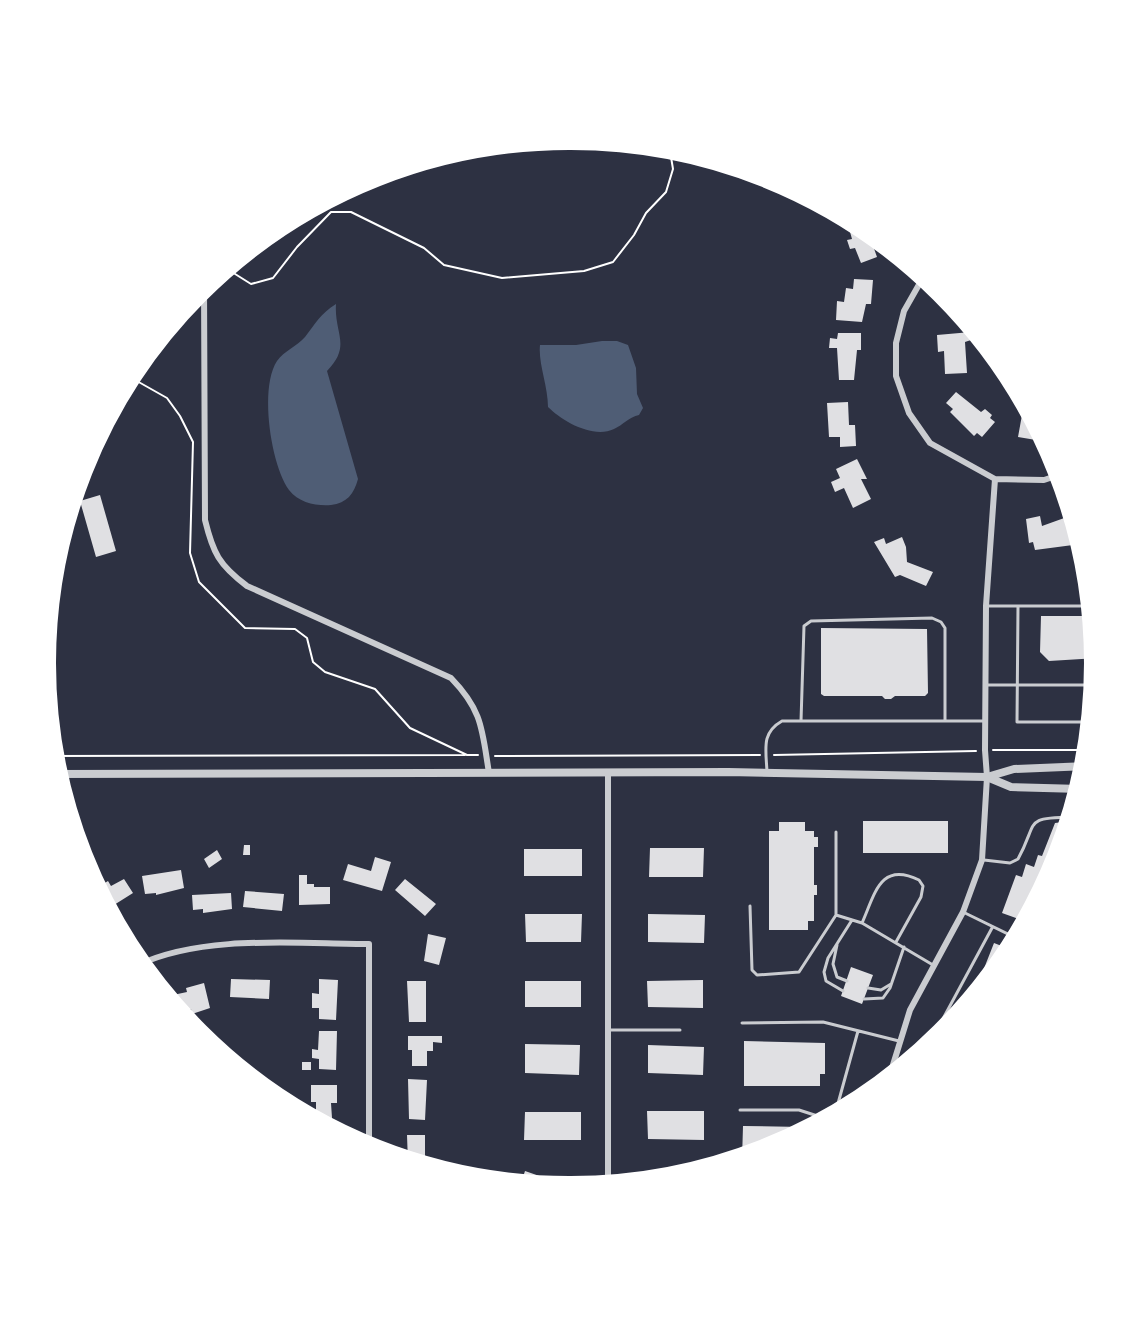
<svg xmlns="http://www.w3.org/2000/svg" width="1140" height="1326" font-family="Lato,sans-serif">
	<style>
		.water { fill: #4f5d75 }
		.building { fill: #e0e0e3 }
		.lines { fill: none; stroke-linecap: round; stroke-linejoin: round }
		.path { stroke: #fff; stroke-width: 2 }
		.service { stroke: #caccd0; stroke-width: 3 }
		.minor { stroke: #caccd0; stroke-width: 6 }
		.tertiary { stroke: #caccd0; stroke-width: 8 }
		.rim { fill: none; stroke: #fff; stroke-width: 8 }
	</style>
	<rect width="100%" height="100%" fill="#2d3142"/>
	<path class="water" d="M336 304C334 334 352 345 327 371L358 479C354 494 347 503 331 505 316 506 299 503 289 490 271 465 259 388 277 361 284 351 297 346 305 337 315 324 321 313 336 304Z
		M602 341H617L628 345 636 368 637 394 643 408 639 415C629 417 623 425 614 429 593 439 562 421 548 407 548 386 538 363 540 345H576Z"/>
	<path class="building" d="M845 214 866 226 877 257 861 263 855 248 850 249 847 240 852 239Z
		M854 279 873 280 871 304H866L862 322 836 320 837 301 844 302 846 288 853 289Z
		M971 332V340L965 342 967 373 945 374 944 351 938 352 937 335Z
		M838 333H861V350H857L854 380H839L837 348H829L830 338 837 339Z
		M956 392 981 412 985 409 992 415 990 418 995 422 982 437 977 433 974 436 950 412 953 409 946 403Z
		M848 402 849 425H855L856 446 840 447V437H829L827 403Z
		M1024 404H1028L1044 435 1042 441 1018 437Z
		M857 459 867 479H861L871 499 853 508 844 488 835 492 831 482 840 478 836 469Z
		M100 495 116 551 96 557 80 501Z
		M1040 516 1042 526 1067 517 1068 521 1070 520 1073 545 1035 550 1033 542 1029 543 1026 519Z
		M902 537 906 547 907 562 933 572 926 586 900 575 895 577 874 542 884 538 886 544Z
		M1041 616H1093L1098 658 1049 661 1040 652Z
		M821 628 927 629 928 693 925 696H895L891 699H885L882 696H824L821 694Z
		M863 821H948V853H863Z
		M779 822H805V831H814V837H818V847H814V885H817V895H814V921H808V930H769V831H779Z
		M1063 822 1070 824 1058 865 1027 922 1002 913 1016 875 1022 877 1026 864 1034 867 1038 855 1042 856 1055 823Z
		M244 845H250V855H243Z
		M650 848H704L703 877H649Z
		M524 849H582V876H524Z
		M217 850 222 859 209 868 204 859Z
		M375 857 391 862 382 891 343 880 348 864 371 871Z
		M181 870 184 888 156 895V893L145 894 142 876Z
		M299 875H307V884H314V887H330V904L299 905Z
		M124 879 133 893 106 910 95 889 108 881 111 886Z
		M405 879 436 904 425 916 395 890Z
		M245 891 284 894 282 911 243 907Z
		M231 893 232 909 203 913V909L193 910 192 895Z
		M525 914H582L581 942H526Z
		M648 914 705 915 704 943 648 942Z
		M428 934 446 938 439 965 424 961Z
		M994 943 1012 950 963 1012 968 998 972 999Z
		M851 967 873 975 862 1004 841 996Z
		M231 979 270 980 269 999 230 997Z
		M319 979 338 980 336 1020 319 1019V1008H312V993L319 994Z
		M703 980V1008L648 1007 647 981Z
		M407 981H426V1022H409Z
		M525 981H581V1007H525Z
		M204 983 210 1008 192 1014 191 1009 177 1012 173 995 187 992 186 988Z
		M319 1031H337L336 1070 319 1069V1059L312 1058V1049L318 1050Z
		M408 1036H442V1043L433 1042V1051H427V1066H412V1050H408Z
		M744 1041 825 1043V1074H820V1086H744Z
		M525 1044 580 1045 579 1075 525 1073Z
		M648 1045 704 1047 703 1075 648 1073Z
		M302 1062H311V1070H302Z
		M408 1079 427 1080 425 1120 409 1119Z
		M311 1085H337V1103H331L332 1118 316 1117V1102H311Z
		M647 1111H704V1140L648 1139Z
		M525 1112H581V1140H524Z
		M743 1126 803 1127V1134L772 1151 742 1160Z
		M407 1135H425V1163H408Z
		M525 1171 580 1190 520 1186Z
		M648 1173 681 1178 646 1183Z"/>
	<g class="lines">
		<path class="path" d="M224 267 251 284 273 278 297 247 331 212H351L424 248 444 265 502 278 584 271 613 262 634 235 646 213 666 192 673 169 669 145
			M128 376 167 398 180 416 193 442 190 553 199 582 245 628 295 629 307 638 313 662 325 672 375 689 410 728 467 755H478
			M993 750H1089
			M774 755 976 751
			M51 756 465 755
			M495 756 760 755"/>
		<path class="service" d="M986 606H1092
			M1018 606 1017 722H1092
			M987 685H1096
			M801 721 804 626 811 621 932 618 941 622 945 628V720
			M767 772C766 749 761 733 782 721H985
			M984 860 1010 863 1018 859C1039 821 1022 818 1072 817
			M750 906 752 970 757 975 799 972 836 915 862 923 933 965
			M963 912 1018 939
			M836 915V832
			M862 923C875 894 880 861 919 880L923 886 921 897 896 942
			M837 945 833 964 837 977 847 981
			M868 988 881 990 891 984
			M843 991 826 981 824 972 828 958 852 920
			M864 999 883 998 890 988 904 947
			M742 1023 823 1022 899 1041
			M610 1030H680
			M932 1045 938 1028 992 928
			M740 1110H799L830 1120
			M834 1118 858 1031"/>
		<path class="minor" d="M925 274 904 311 896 343V376L909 413 930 443 995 479 1044 480 1062 474
			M204 284 205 520C213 553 219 565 247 586L451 678C483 711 482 730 489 773
			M138 965C204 934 298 944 369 944V1151
			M888 1081 910 1010 963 912 982 860 987 777 985 750 986 606 995 479
			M608 1187V772"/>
		<path class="tertiary" d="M55 774 728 772 987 777 1014 769 1088 766
			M987 777 1011 787 1081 789"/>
	</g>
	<path d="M0 0H1140V1326H0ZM569 146H571A517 517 0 0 1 1088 663V663A517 517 0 0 1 571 1180H569A517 517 0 0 1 52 663V663A517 517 0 0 1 569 146Z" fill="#fff" fill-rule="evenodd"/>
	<path class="rim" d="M569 146H571A517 517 0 0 1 1088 663V663A517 517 0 0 1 571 1180H569A517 517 0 0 1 52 663V663A517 517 0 0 1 569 146Z"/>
</svg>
